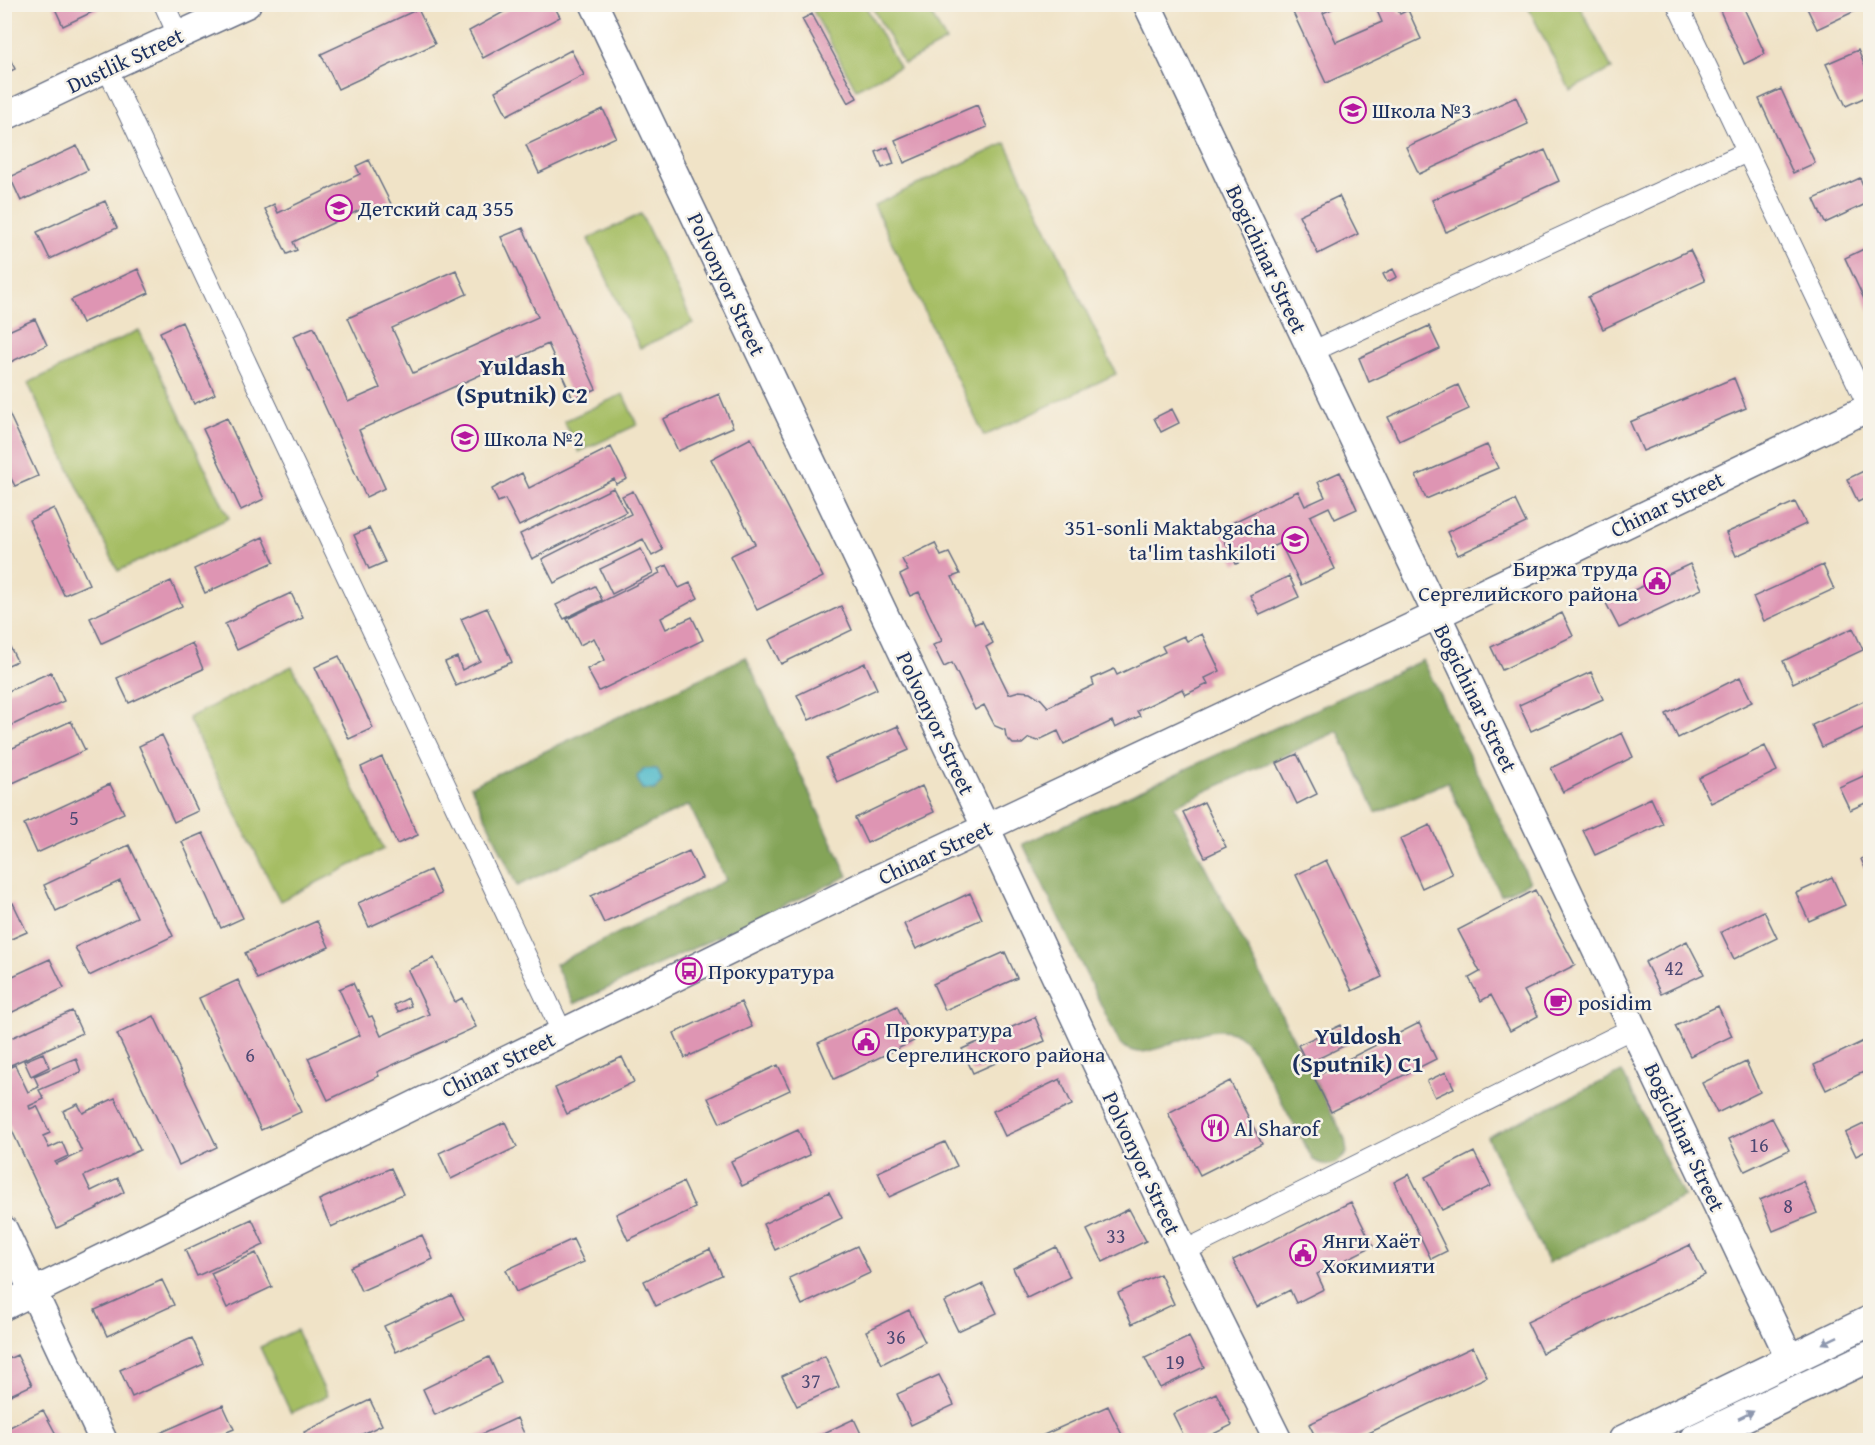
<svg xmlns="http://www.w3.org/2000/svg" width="1875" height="1445" font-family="'Gentium Book Plus',serif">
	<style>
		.green { fill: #a5bd63; stroke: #607660; stroke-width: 1.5 }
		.forest { fill: #84a459; stroke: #506a5c; stroke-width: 1.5 }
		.water { fill: #4db9c9; stroke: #347494; stroke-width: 1.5 }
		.building { fill: #de95b3 }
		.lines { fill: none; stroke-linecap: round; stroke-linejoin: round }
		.street-casing { stroke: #666e83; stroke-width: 22 }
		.secondary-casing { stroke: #666e83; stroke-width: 30 }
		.primary-casing { stroke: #666e83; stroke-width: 33 }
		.street { stroke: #fff; stroke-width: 20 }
		.secondary { stroke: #fff; stroke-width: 27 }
		.primary { stroke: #fff; stroke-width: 30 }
		.oneway { fill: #8d97ae }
		.labels { text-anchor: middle; stroke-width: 5; stroke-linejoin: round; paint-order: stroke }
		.number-label { font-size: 20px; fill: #4c4873 }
		.street-label { font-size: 22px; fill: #1b2f5e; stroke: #f7f3e8 }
		.poi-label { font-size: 22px; fill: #1b2f5e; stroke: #f7f3e8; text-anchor: start }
		.neighbourhood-label { font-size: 24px; font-weight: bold; fill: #1b2f5e; stroke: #f7f3e8 }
	</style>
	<rect width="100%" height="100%" fill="#f7f3e8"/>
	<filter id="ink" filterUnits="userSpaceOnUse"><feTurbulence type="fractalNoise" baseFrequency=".0167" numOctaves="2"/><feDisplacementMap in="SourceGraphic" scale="12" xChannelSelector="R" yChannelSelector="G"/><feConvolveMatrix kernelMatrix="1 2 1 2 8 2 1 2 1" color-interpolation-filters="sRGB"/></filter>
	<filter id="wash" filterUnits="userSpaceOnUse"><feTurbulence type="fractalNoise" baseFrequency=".008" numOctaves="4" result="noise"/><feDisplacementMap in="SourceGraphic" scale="24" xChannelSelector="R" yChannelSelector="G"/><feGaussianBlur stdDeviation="1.35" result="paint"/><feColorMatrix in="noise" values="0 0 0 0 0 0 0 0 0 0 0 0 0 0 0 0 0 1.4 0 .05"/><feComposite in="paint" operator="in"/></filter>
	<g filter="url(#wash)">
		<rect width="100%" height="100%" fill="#f0e3c7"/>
		<path class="green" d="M810 5H865L899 67 856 89Z
			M871 5H926L946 41 904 64Z
			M1527 5H1579L1612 69 1570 90Z
			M1006 143 1116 374 984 436 874 205Z
			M641 214 693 323 640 348 588 239Z
			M139 330 229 518 118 571 28 383Z
			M623 394 637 425 579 452 564 421Z
			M292 666 384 849 280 901 188 718Z
			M296 1330 327 1396 291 1413 260 1347Z"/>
		<path class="forest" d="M746 657 848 876 574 1004 555 964 726 880 689 805 517 886 471 786Z
			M1423 660 1530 882 1501 895 1447 782 1376 813 1338 731 1174 806 1345 1139 1347 1153C1336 1166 1329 1168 1313 1160L1254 1051C1250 1047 1246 1041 1241 1037 1211 1013 1160 1059 1133 1051 1129 1050 1124 1046 1120 1044L1023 844Z
			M1622 1072 1684 1197 1548 1263 1487 1137Z"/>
		<path class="water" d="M644 769H657L662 781 655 790 642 789 637 778Z"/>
		<g id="blocks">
			<path class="building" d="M53 4H109L63 26Z
				M518 4H553L560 17 483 58 469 31Z
				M1289 4H1342L1323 13 1336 42 1382 22 1374 4H1395L1400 14 1408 10 1421 39 1326 83Z
				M1717 4H1742L1765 54 1744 64Z
				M1805 4H1870L1817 29Z
				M418 9 435 44 338 89 321 54Z
				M812 14 857 98 848 103 802 19Z
				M4 47 15 69 4 74Z
				M571 50 584 75 507 115 495 91Z
				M1858 50 1870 78V95L1846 106 1826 64Z
				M1781 89 1815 163 1793 173 1759 99Z
				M1516 97 1528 124 1419 174 1406 147Z
				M977 105 987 127 904 163 895 140Z
				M603 109 616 137 539 173 526 145Z
				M77 146 88 170 21 201 10 177Z
				M888 147 894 164 882 168 876 152Z
				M1545 150 1559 181 1446 232 1432 200Z
				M369 160 392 206 373 215 368 206 293 242 297 250 287 254 265 209 274 204 278 213 360 174 356 166Z
				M1860 178 1870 202 1825 223 1814 199Z
				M1339 196 1358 234 1318 254 1299 215Z
				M105 201 117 228 50 259 37 232Z
				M523 228 596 389 573 399 548 344 359 430 385 488 366 497 293 336 314 327 348 402 380 388 348 318 456 270 467 294 392 328 413 373 538 317 501 237Z
				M1870 246V312L1845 258Z
				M1690 250 1705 281 1603 329 1588 297Z
				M4 266 10 278 4 281Z
				M138 269 149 293 82 323 71 300Z
				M1393 269 1397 277 1387 282 1383 274Z
				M35 319 47 345 4 365V333Z
				M182 322 215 394 194 404 160 332Z
				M1429 326 1440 349 1369 382 1359 358Z
				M1734 378 1746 408 1643 451 1630 422Z
				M1458 385 1469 409 1399 441 1388 417Z
				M719 394 733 427 678 451 663 419Z
				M4 403 38 476 15 486 4 465Z
				M1172 409 1179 423 1161 432 1154 418Z
				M227 418 264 499 241 510 203 429Z
				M751 438 823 577 757 610 730 556 755 544 711 459Z
				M1487 445 1498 468 1426 499 1416 476Z
				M611 447 627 479 616 484 614 479 519 526 505 499 498 502 492 489 522 473 529 488Z
				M1870 468V496L1858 502 1847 479Z
				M1340 472 1357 509 1335 519 1329 507 1310 516 1335 569 1301 585 1280 543 1236 564 1219 529 1298 491 1305 506 1325 497 1318 482Z
				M613 488 626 512 532 559 520 534Z
				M633 491 663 550 652 556 643 539 554 583 542 559 631 514 622 496Z
				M1515 500 1526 523 1458 555 1447 532Z
				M1795 502 1806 524 1736 556 1726 533Z
				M54 508 89 584 64 595 29 520Z
				M369 528 385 562 369 569 354 535Z
				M263 537 274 562 205 593 194 569Z
				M935 543 941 556 949 553 960 574 952 577 975 624 982 621 993 643 986 647 1009 694 1019 691 1030 692 1041 699 1048 707 1094 685 1092 679 1114 669 1117 675 1165 652 1162 646 1184 636 1187 641 1202 634 1220 671 1205 678 1208 684 1185 695 1182 689 1137 711 1140 716 1115 728 1112 721 1064 744 1058 731 1037 741 1029 738 1022 744H1013L1006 737 1005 730 995 726 984 705 975 710 952 663 944 667 933 645 942 641 919 592 910 596 900 575 908 571 902 559Z
				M641 549 653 573 612 594 600 569Z
				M1690 564 1702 589 1619 628 1606 603Z
				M667 565 679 588 690 583 698 598 661 618 666 629 692 617 703 640 599 691 587 669 605 660 594 638 580 645 567 619 660 573 658 569Z
				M1823 565 1834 589 1764 621 1753 597Z
				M1289 576 1299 597 1260 615 1250 595Z
				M171 581 182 606 102 643 90 618Z
				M595 586 602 600 564 619 556 605Z
				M291 593 303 618 237 650 225 624Z
				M841 606 852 630 781 664 769 640Z
				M487 608 512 662 456 686 445 662 457 657 462 670 480 661 461 619Z
				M1562 613 1573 636 1502 670 1491 647Z
				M1853 628 1863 650 1793 683 1783 661Z
				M4 635 17 661 4 667Z
				M192 643 203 669 129 703 117 678Z
				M339 656 373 728 349 739 315 667Z
				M865 663 877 689 809 720 797 695Z
				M51 672 64 701 4 729V693Z
				M1591 672 1603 699 1531 731 1519 705Z
				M1740 677 1752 702 1678 738 1666 714Z
				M1870 698V725L1822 747 1812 725Z
				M71 721 85 750 4 787V752Z
				M898 726 909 750 837 782 826 758Z
				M1622 733 1633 757 1563 792 1551 768Z
				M162 735 198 811 174 822 139 746Z
				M1765 746 1777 771 1711 803 1699 778Z
				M1297 754 1317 794 1297 804 1277 763Z
				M382 757 418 835 397 844 361 767Z
				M1870 773V801L1850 810 1839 787Z
				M110 784 124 813 37 853 24 824Z
				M922 786 934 812 867 843 855 818Z
				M1651 798 1663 824 1595 855 1583 830Z
				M1204 802 1226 847 1205 857 1183 812Z
				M1430 825 1452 874 1422 888 1400 839Z
				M203 833 243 918 221 928 182 842Z
				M129 845 173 936 89 976 75 947 137 917 120 881 56 911 44 885Z
				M689 851 702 878 604 923 591 896Z
				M1870 854V879L1861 859Z
				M1326 860 1382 977 1352 991 1296 875Z
				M430 870 441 894 369 927 358 903Z
				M1832 877 1845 905 1809 921 1796 893Z
				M1535 890 1575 965 1524 991 1538 1016 1510 1031 1491 995 1481 1001 1469 978 1480 972 1458 930Z
				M970 893 982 919 916 949 904 924Z
				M13 903 27 932 4 942V907Z
				M1764 911 1777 938 1734 959 1721 932Z
				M317 921 329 947 257 979 245 953Z
				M1687 941 1704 974 1661 994 1645 962Z
				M1005 952 1017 978 945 1010 933 984Z
				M434 958 455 1002 462 998 476 1027 377 1072 379 1076 328 1100 308 1058 360 1035 339 989 353 983 369 1017 372 1016 381 1036 429 1014 408 970Z
				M50 959 64 988 4 1016V980Z
				M238 980 301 1112 261 1130 199 998Z
				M408 998 411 1006 398 1012 394 1005Z
				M741 1002 752 1027 685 1058 674 1033Z
				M897 1006 914 1041 834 1079 818 1043Z
				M1718 1006 1732 1036 1690 1056 1675 1026Z
				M72 1011 82 1033 4 1068V1041Z
				M154 1016 217 1147 179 1165 117 1034Z
				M1035 1017 1045 1041 973 1073 962 1049Z
				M1419 1023 1436 1059 1331 1112 1298 1045 1341 1025 1350 1043 1315 1060 1321 1073Z
				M1870 1038V1069L1826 1090 1814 1065Z
				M43 1053 49 1067 31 1076 24 1061Z
				M622 1057 634 1082 567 1114 555 1088Z
				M76 1058 81 1072 39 1090 44 1099 29 1106 30 1109 37 1106 50 1133 43 1136 49 1148 62 1142 68 1156 55 1162 56 1164 82 1152 63 1111 78 1104 83 1113 115 1098 140 1150 84 1176 91 1191 118 1178 124 1192 98 1207V1208L57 1228 9 1124 4 1126V1070L15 1065 28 1092 39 1087 34 1076Z
				M1746 1062 1760 1092 1717 1113 1702 1083Z
				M778 1065 790 1090 720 1123 708 1098Z
				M1446 1072 1454 1088 1435 1097 1427 1081Z
				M1060 1079 1072 1105 1005 1136 993 1111Z
				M1230 1081 1262 1144 1200 1175 1168 1113Z
				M1772 1118 1789 1150 1745 1171 1729 1139Z
				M1870 1121V1149L1856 1156 1845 1133Z
				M505 1122 517 1147 451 1179 439 1153Z
				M798 1130 810 1155 742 1186 731 1161Z
				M945 1142 957 1166 889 1197 878 1172Z
				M1474 1152 1491 1186 1442 1210 1425 1177Z
				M391 1168 403 1194 331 1227 319 1200Z
				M1409 1174 1447 1251 1431 1259 1394 1182Z
				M1803 1181 1817 1213 1773 1231 1760 1200Z
				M683 1182 695 1208 628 1240 616 1214Z
				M829 1192 842 1218 775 1250 763 1224Z
				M1351 1202 1373 1246 1317 1274 1324 1289 1296 1303 1290 1290 1257 1307 1233 1260Z
				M1129 1209 1146 1241 1103 1262 1087 1230Z
				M252 1219 264 1245 197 1276 185 1250Z
				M422 1235 433 1259 361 1291 350 1267Z
				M573 1239 584 1262 516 1292 506 1270Z
				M1690 1245 1705 1275 1542 1353 1527 1322Z
				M857 1246 870 1273 802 1305 789 1278Z
				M1056 1247 1070 1277 1027 1298 1013 1268Z
				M710 1249 722 1275 656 1306 644 1281Z
				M256 1253 272 1287 227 1308 211 1273Z
				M1160 1274 1174 1304 1132 1324 1118 1293Z
				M162 1280 174 1305 107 1336 95 1310Z
				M983 1284 997 1313 958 1331 944 1302Z
				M452 1295 464 1320 396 1352 384 1326Z
				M909 1310 925 1342 882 1364 866 1331Z
				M1189 1337 1204 1367 1160 1388 1145 1358Z
				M192 1338 204 1364 132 1397 120 1370Z
				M1473 1347 1487 1377 1354 1440H1317L1309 1424Z
				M17 1355 32 1385 4 1398V1361Z
				M825 1356 839 1387 797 1406 782 1376Z
				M489 1357 501 1383 435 1415 423 1389Z
				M939 1375 954 1405 911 1425 897 1394Z
				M1216 1393 1232 1425 1201 1440H1186L1173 1414Z
				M370 1400 382 1425 350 1440H308L304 1432Z
				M223 1405 234 1429 208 1440H153L151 1437Z
				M1108 1406 1122 1435 1111 1440H1041L1039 1437Z
				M43 1410 59 1440H9L4 1430Z
				M517 1418 527 1440H469Z
				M854 1419 864 1440H809Z"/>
		</g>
	</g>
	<g filter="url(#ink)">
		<use href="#blocks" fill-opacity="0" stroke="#666e83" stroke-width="1.5"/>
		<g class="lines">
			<defs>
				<path id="street" d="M164 4 178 35
					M1677 4 1869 408
					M107 68 562 1032
					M1311 352 1747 152
					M1184 1251 1633 1028"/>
				<path id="secondary" d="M594 4 986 828 1184 1251 1278 1440
					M1147 4 1790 1359
					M4 117 107 68 247 4
					M4 1230 103 1440
					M4 1306 860 887 1437 615 1870 407"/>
				<path id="primary" d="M1624 1440 1870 1321
					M1694 1440 1870 1356"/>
			</defs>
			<use href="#street" class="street-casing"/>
			<use href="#secondary" class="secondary-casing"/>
			<use href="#primary" class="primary-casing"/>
			<use href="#street" class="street"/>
			<use href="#secondary" class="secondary"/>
			<use href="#primary" class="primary"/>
		</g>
		<defs><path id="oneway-solid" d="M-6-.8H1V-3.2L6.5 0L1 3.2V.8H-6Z" transform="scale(1.5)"/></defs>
		<g class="oneway">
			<use href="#oneway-solid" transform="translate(1830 1340) rotate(154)"/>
			<use href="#oneway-solid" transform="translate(1746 1415) rotate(-26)"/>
		</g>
	</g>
	<defs>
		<symbol id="school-ring" viewBox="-11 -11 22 22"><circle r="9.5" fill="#f7f3e8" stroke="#b5179e" stroke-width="1.5"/><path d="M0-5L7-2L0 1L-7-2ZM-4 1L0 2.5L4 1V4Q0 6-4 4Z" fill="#b5179e"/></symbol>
		<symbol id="civic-ring" viewBox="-11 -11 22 22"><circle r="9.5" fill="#f7f3e8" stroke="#b5179e" stroke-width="1.5"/><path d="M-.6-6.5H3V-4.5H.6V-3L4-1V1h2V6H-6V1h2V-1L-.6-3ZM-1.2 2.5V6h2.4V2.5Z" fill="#b5179e"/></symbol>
		<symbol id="bus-ring" viewBox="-11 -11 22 22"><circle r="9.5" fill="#f7f3e8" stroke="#b5179e" stroke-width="1.5"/><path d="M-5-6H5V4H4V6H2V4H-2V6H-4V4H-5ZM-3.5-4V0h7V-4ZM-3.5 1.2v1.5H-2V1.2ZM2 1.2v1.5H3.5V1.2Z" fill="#b5179e"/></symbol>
		<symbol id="cafe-ring" viewBox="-11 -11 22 22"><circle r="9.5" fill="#f7f3e8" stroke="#b5179e" stroke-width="1.5"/><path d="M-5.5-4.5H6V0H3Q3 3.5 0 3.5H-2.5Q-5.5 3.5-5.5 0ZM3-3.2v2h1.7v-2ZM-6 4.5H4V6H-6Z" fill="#b5179e"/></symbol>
		<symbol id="restaurant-ring" viewBox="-11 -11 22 22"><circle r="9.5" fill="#f7f3e8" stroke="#b5179e" stroke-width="1.5"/><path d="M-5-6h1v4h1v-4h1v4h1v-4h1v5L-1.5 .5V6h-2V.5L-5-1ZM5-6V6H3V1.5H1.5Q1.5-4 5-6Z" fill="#b5179e"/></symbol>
	</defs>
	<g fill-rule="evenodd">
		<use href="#school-ring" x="1338" y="95" width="30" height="30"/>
		<use href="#school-ring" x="324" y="193" width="30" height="30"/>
		<use href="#school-ring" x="450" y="423" width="30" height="30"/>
		<use href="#school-ring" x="1280" y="525" width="30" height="30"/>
		<use href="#civic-ring" x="1642" y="566" width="30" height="30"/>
		<use href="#bus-ring" x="674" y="956" width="30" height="30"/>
		<use href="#cafe-ring" x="1543" y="987" width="30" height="30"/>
		<use href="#civic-ring" x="851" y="1027" width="30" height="30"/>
		<use href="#restaurant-ring" x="1200" y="1113" width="30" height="30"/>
		<use href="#civic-ring" x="1288" y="1238" width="30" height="30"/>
	</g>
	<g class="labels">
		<g class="number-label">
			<text x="74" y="825">5</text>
			<text x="1674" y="975">42</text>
			<text x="250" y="1062">6</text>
			<text x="1759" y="1152">16</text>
			<text x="1788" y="1213">8</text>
			<text x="1116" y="1243">33</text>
			<text x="896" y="1344">36</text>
			<text x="1175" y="1369">19</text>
			<text x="811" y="1388">37</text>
		</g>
		<g class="street-label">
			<text transform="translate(125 60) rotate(-25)" y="8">Dustlik Street</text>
			<text transform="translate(1267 259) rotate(65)" y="8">Bogichinar Street</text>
			<text transform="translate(727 284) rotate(65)" y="8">Polvonyor Street</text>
			<text transform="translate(1667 504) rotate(-26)" y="8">Chinar Street</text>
			<text transform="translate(1476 698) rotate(64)" y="8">Bogichinar Street</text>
			<text transform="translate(936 723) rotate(65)" y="8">Polvonyor Street</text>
			<text transform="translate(935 852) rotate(-25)" y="8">Chinar Street</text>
			<text transform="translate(498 1064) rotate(-26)" y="8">Chinar Street</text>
			<text transform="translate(1685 1137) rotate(65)" y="8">Bogichinar Street</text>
			<text transform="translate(1142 1163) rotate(65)" y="8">Polvonyor Street</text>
		</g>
		<g class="poi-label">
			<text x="1372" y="118">Школа №3</text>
			<text x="358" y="216">Детский сад 355</text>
			<text x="484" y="446">Школа №2</text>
			<text x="1276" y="535" text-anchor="end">351-sonli Maktabgacha<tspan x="1276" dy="25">ta'lim tashkiloti</tspan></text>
			<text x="1638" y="576" text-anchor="end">Биржа труда<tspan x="1638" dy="25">Сергелийского района</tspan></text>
			<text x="708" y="979">Прокуратура</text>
			<text x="1578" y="1010">posidim</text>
			<text x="886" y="1037">Прокуратура<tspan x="886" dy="25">Сергелинского района</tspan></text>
			<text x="1234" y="1136">Al Sharof</text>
			<text x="1322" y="1248">Янги Хаёт<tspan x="1322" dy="25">Хокимияти</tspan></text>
		</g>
		<g class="neighbourhood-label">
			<text x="522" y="375">Yuldash<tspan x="522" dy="28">(Sputnik) C2</tspan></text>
			<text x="1358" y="1044">Yuldosh<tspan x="1358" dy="28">(Sputnik) C1</tspan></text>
		</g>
	</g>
	<rect width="1875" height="1445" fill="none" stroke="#f7f3e8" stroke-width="24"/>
</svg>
